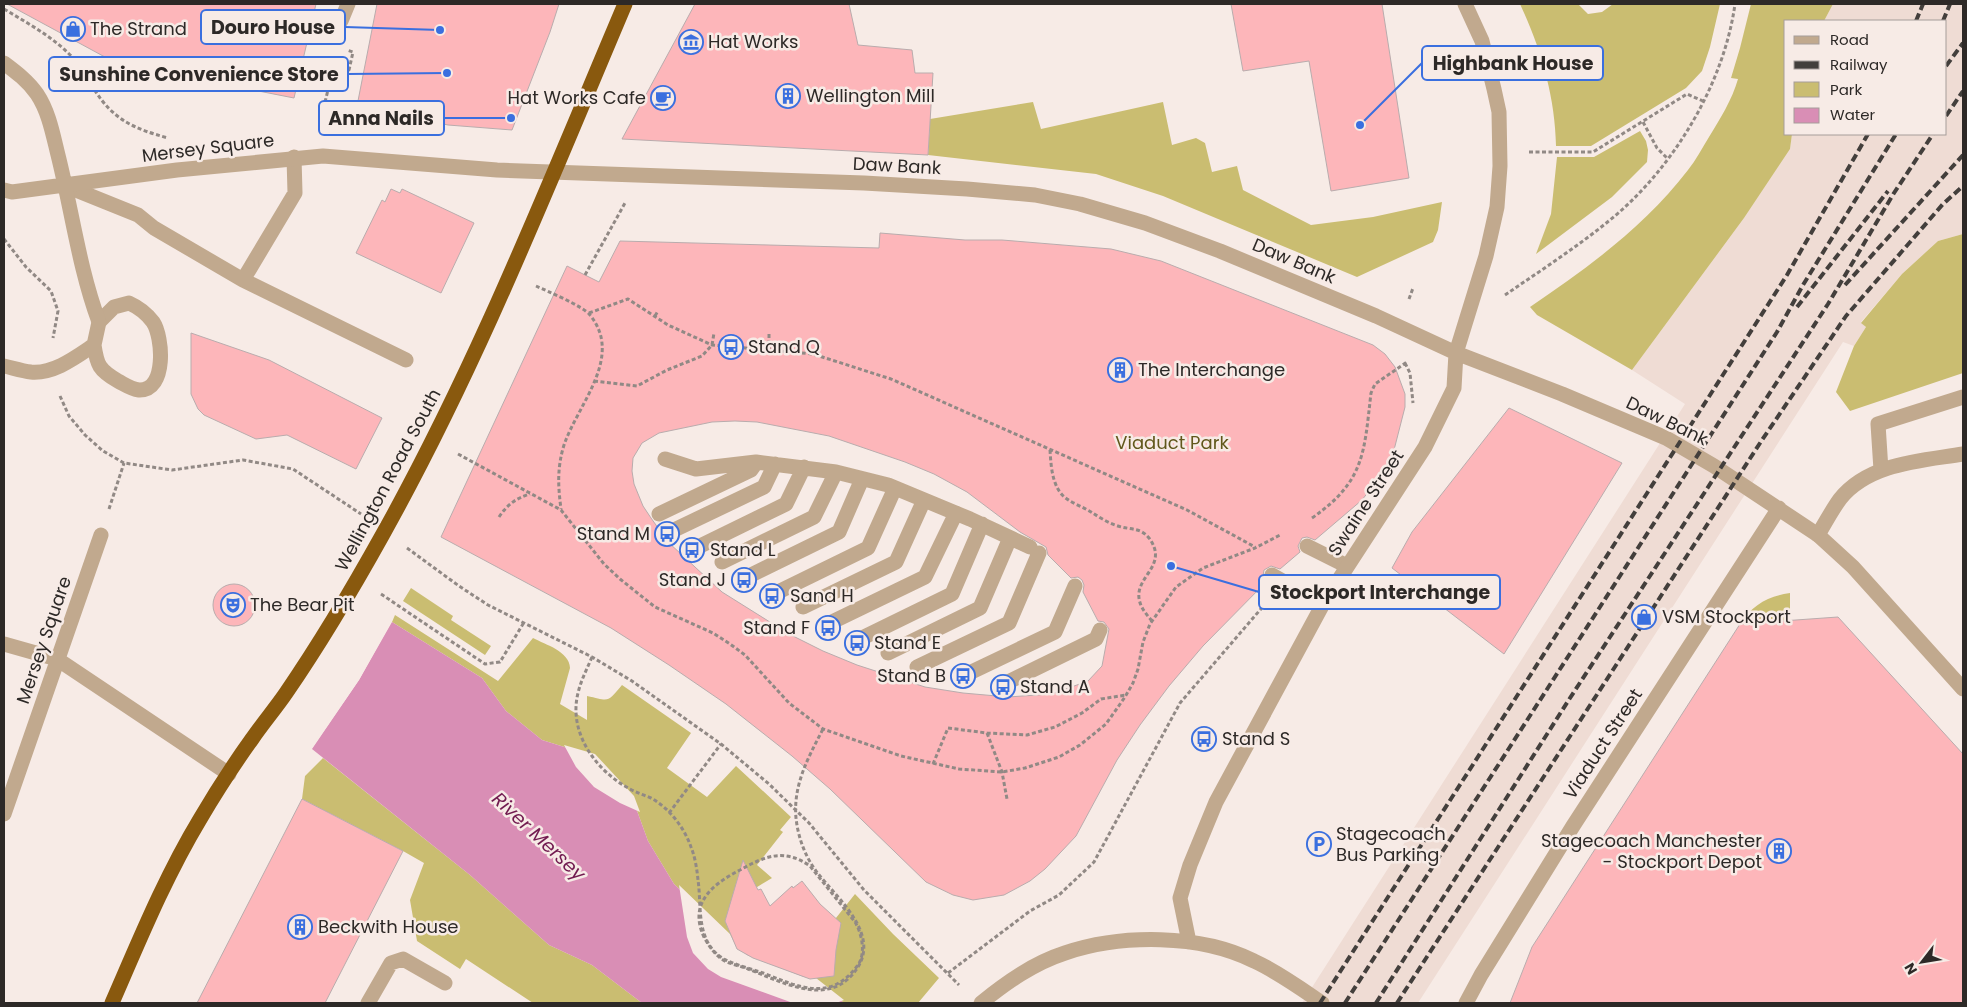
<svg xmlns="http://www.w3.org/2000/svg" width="1967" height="1007" font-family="Poppins,sans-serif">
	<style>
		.built { fill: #efdcd4 }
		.green { fill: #cabd71 }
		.water { fill: #d98eb5 }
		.pier { fill: #f7ebe6 }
		.building { fill: #fdb6ba; stroke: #b9acad; fill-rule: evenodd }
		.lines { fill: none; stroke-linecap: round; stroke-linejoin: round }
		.path { stroke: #918985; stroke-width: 3; stroke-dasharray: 4 2.5; stroke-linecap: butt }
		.lane { stroke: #c1a98e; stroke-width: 15 }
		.street { stroke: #c1a98e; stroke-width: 15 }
		.highway { stroke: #89590e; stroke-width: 15 }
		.rail { stroke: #433f3c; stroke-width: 4; stroke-dasharray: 8 4; stroke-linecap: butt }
		.labels { text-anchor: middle; stroke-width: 5; stroke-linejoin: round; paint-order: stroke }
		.poi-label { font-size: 18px; fill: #2d2927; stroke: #f7ebe6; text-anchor: start }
		.street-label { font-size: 18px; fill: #2d2927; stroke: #f7ebe6 }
		.park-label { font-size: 18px; fill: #61571b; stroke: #f7ebe6 }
		.water-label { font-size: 19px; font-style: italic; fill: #721b50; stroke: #f7ebe6 }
		.leader { fill: none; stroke: #3a6fdf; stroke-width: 2 }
		.callout-dot { fill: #3a6fdf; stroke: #f7ebe6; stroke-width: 2 }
		.callout { fill: #f7ebe6; stroke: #3a6fdf; stroke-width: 2 }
		.callout-label { font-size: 19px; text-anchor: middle; font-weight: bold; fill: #2d2927 }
	</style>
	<rect width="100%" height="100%" fill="#f7ebe6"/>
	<path class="built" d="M1833 4H1963V234L1938 241 1902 274 1861 322 1866 327 1854 346 1843 342 1418 1003H1302L1685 404 1632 370 1744 218 1790 149 1792 134H1946V21H1824Z"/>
	<path class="green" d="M1520 4H1578L1588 14 1602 12 1613 4H1720L1710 47 1702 71 1686 88 1591 146H1556C1555 96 1541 49 1520 4Z
		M1751 4H1833L1824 21H1786V134H1792L1790 149 1744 218 1632 370 1537 315 1530 307C1589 267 1645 226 1688 170 1696 160 1702 148 1709 137 1720 119 1732 100 1738 79L1731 78 1740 48Z
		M1033 102 1041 129 1163 102 1172 145 1196 138 1205 143 1212 172 1237 166 1243 190 1311 225 1373 217 1442 202 1438 230 1433 242 1357 277 1163 196 1096 174 928 155 930 119Z
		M1640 131 1646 141 1648 150 1647 162 1612 197 1536 254 1551 214 1557 157H1594Z
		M1963 234V373L1850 411 1836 392 1854 346 1866 327 1861 323 1902 274 1938 241Z
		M411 588 453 616 451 620 491 646 485 655 403 601Z
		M1790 593V620L1740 624C1752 605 1768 596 1790 593Z
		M395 615 498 681 533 638C546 645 569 651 570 668L560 704 587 720V696C610 701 607 703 622 685L691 733 667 768 707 797 736 766 791 817 780 830 783 832 757 865 772 878 749 892 754 904 832 923 855 894 893 934 939 978 918 1003H844L801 970 735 941 674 884 648 841 632 797 593 756 542 740 506 711 482 678 392 622Z
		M323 758 470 875 549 945 592 965 642 1003H533L466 959 460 969 417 941 410 900 424 863 403 851 302 799 305 776Z"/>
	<path class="water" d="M392 622 482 678 506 711 542 740 593 756 632 797 648 841 674 884 735 941 801 970 844 1003H642L592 965 549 945 470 875 312 749 359 680Z"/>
	<path class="pier" d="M393 619 359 680 310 751V748L356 678 390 620Z
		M564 745 595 754 634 796 640 812 620 803 594 787 576 767Z
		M679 885 730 934 736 946 747 955 804 977 816 978 844 1000 836 1003H793L721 977 708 969 693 953 687 937Z"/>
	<path class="building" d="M7 4H316L294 98 116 63Z
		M377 4H559L550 32 512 130 448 125 357 106Z
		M695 4H849L858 45 912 50 915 73H933L928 155 622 139Z
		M1231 4H1382L1409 178 1331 191 1309 61 1243 71Z
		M391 189 400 193 402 189 474 223 441 293 356 253 382 200 385 202Z
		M880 233 965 240H1002L1111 249 1161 261 1373 345 1385 354 1395 367 1405 394V407L1394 450 1383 473 1362 500 1315 540 1307 537 1302 538 1298 546 1300 552 1280 569 1271 566 1264 570 1263 576 1266 582 1203 646 1169 686 1140 725 1117 760 1076 836 1045 869 1030 881 1004 895 973 900 953 895 926 882 830 789 792 756 726 704 669 665 611 628 441 537 567 266 599 282 620 241 879 248ZM735 421 757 422 829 436 905 462 934 474 967 492 1020 532 1046 547 1048 555 1071 578 1078 577 1082 580 1084 585 1083 592 1098 621 1104 622 1109 629 1102 666 1088 681 1052 694 1008 697 963 693 925 687 857 665 823 651 789 634 722 592 668 542 651 518 643 506 634 484 632 471 633 458 642 443 659 433 712 422Z
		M191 333 269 360 382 418 356 469 287 435 256 439 204 415 198 409 191 394Z
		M1509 408 1622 463 1504 654 1392 568 1412 532Z
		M213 605a21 21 0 1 1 42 0a21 21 0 1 1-42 0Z
		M1838 617 1963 754V1003H1510L1532 947 1740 624Z
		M302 799 403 851 325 1003H197Z
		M743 860 758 890 761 889 770 906 792 886 793 888 802 881 820 904 841 923 836 950 834 976 810 979 753 958 737 949 725 921Z"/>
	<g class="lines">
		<path class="path" d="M4 9C29 24 55 38 75 60 83 68 88 79 94 89 113 120 135 129 168 138
			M1643 122 1657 148 1668 159
			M323 128 324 106 330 82 314 77 318 62 349 70 353 52 347 50
			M1529 152H1593L1687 94 1703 101
			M4 239 26 267 51 291 58 311 53 338
			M585 275 625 203
			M536 286C547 291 583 306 590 315 624 357 578 404 564 445 557 468 558 486 561 509
			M1505 295C1540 271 1577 247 1610 220 1673 169 1724 84 1735 4
			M1409 299 1413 288
			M589 313 628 299 668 325 712 345 813 354 891 379 1187 510 1255 547
			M655 316 658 311
			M769 334V350
			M1405 363 1410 373 1413 403
			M594 381 637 386 667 370 702 356 712 345 714 333
			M60 396 69 416 85 435 103 451 124 463 172 470 243 460 293 469 361 514
			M1050 450C1051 466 1052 489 1067 499 1074 504 1083 507 1091 512 1099 517 1108 523 1118 526 1130 530 1140 527 1149 538 1169 565 1136 576 1139 598 1140 607 1146 614 1152 621
			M458 454 561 510 604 564 620 579 655 607 713 633 730 644 745 655 789 703 823 729 901 756 959 769 1002 772 1025 768 1059 757 1080 745 1106 724 1125 697 1133 683 1138 669 1143 642 1150 624 1176 587 1203 568 1255 548 1280 535
			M109 509 124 463
			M499 517C507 505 516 498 530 494
			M1312 518C1365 481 1364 453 1371 393L1375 384 1407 362
			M407 548 459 586 488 605 592 657 632 681 721 744 769 784 809 823 864 890 959 985
			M381 594 485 664 500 662 523 624
			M592 657C587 669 581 680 578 693 568 733 596 771 630 789 637 793 644 795 651 798 669 808 684 827 691 847 695 857 697 869 698 880 702 907 695 942 724 959 736 965 751 969 763 973 799 987 830 1003 858 965 866 953 862 934 855 922L810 866C784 848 765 856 740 870 713 884 688 903 704 937 709 946 714 954 723 960 730 964 740 966 748 969 778 980 823 1006 851 976 887 938 838 900 816 871 805 856 798 837 796 818 793 785 808 758 823 729
			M987 733 1002 772 1007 799
			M933 764 948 728 987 733 1027 735 1055 727 1082 713 1101 699 1126 695
			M669 813 721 744
			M948 973 1030 911 1059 895 1094 862 1180 703 1266 603"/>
		<path class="lane" d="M66 186 138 215 154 228 243 280 406 360
			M243 280 295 193 294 157
			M4 366C13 368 22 371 31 372 54 374 76 357 94 345L99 322 114 307 129 303C138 307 147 314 153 322 163 337 167 391 139 390 131 389 124 384 118 381 99 370 97 365 94 345
			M665 459 696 469 756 462 836 472 888 485 970 519 1030 547
			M1881 470 1878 424 1963 397
			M659 514 751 470 756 463
			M672 531 764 487 775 464
			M1818 535C1825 523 1832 510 1840 499 1869 463 1921 461 1963 454
			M1307 546 1347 566
			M694 549 786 504 804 467
			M722 562 814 517 836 472
			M1272 575 1323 604
			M747 577 839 532 862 479
			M776 593 868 548 895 488
			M803 607 896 562 924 500
			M832 622 925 577 956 513
			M860 639 952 594 982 524
			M888 653 980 608 1010 538
			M917 667 1009 623 1039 553
			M963 676 1055 632 1075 586
			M1004 684 1096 639 1100 630
			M368 1003 391 963 403 959 445 983"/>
		<path class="street" d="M341 21 348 4
			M4 63C16 72 28 81 37 94 49 112 53 135 58 155 72 211 79 268 99 322
			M4 190 12 192 177 170 323 156 497 170 864 183 967 189 1035 195 1080 204 1145 223 1220 251 1376 316 1456 353 1562 394 1666 438 1714 466 1818 535 1853 567 1963 689
			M4 644 57 659 229 774
			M4 814 101 535
			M1189 942 1180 898 1190 865 1216 802 1323 604 1425 447 1454 388 1456 353 1486 256 1497 207 1500 166 1499 112 1494 89 1482 41 1465 4
			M981 1003C1007 982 1034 963 1065 953 1122 934 1200 934 1254 961 1278 972 1300 988 1322 1003
			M1466 1003 1481 975 1573 826 1779 508"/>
		<path class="highway" d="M112 1003C139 941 165 877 200 819 216 792 234 764 252 739 263 723 275 709 286 693 321 642 353 588 383 534 478 364 549 183 625 4"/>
		<path class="rail" d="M1916 21 1923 4
			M1943 21 1950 4
			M1946 66 1963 43
			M1946 116 1963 91
			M1845 285 1963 155
			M1797 307 1888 191
			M1320 1003 1787 275 1868 134
			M1345 1003 1777 332 1803 285 1896 134
			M1376 1003 1570 698 1828 304 1894 193 1933 134
			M1397 1003 1762 440 1846 316 1943 204 1963 186"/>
	</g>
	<defs>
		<symbol id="shop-ring" viewBox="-11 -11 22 22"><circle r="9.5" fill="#f7ebe6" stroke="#3a6fdf" stroke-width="1.5"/><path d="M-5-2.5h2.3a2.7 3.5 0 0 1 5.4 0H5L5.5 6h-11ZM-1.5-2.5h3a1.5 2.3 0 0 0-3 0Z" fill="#3a6fdf"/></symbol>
		<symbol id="museum-ring" viewBox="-11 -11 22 22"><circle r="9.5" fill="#f7ebe6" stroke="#3a6fdf" stroke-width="1.5"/><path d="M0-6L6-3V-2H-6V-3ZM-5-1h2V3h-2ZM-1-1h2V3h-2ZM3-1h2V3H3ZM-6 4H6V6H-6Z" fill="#3a6fdf"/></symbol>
		<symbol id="building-ring" viewBox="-11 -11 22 22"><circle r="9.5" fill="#f7ebe6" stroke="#3a6fdf" stroke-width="1.5"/><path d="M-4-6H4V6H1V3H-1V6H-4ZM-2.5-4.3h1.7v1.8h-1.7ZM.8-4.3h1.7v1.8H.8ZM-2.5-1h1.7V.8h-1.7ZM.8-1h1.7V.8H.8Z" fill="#3a6fdf"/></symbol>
		<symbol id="cafe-ring" viewBox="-11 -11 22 22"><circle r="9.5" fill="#f7ebe6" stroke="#3a6fdf" stroke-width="1.5"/><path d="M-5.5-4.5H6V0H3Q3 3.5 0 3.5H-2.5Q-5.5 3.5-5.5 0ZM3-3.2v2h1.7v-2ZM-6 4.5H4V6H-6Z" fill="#3a6fdf"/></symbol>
		<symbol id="bus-ring" viewBox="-11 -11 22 22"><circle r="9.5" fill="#f7ebe6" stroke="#3a6fdf" stroke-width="1.5"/><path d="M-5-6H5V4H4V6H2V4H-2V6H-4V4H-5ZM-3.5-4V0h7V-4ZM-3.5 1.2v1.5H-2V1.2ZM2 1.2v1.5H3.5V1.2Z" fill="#3a6fdf"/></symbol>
		<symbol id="theatre-ring" viewBox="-11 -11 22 22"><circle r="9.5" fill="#f7ebe6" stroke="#3a6fdf" stroke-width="1.5"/><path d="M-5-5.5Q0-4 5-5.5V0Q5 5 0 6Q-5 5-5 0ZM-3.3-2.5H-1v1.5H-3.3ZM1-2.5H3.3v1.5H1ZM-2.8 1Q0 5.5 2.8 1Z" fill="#3a6fdf"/></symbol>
		<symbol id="parking-ring" viewBox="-11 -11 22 22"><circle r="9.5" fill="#f7ebe6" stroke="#3a6fdf" stroke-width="1.5"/><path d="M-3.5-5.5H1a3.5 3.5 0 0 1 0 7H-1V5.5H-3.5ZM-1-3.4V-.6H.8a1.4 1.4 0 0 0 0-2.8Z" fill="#3a6fdf"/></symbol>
	</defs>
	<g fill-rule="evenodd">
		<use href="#shop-ring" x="59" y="15" width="28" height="28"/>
		<use href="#museum-ring" x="677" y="28" width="28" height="28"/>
		<use href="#building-ring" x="774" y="82" width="28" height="28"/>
		<use href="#cafe-ring" x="649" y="84" width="28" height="28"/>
		<use href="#bus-ring" x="717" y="333" width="28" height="28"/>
		<use href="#building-ring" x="1106" y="356" width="28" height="28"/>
		<use href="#bus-ring" x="653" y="520" width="28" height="28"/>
		<use href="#bus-ring" x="678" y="536" width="28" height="28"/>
		<use href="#bus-ring" x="730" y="566" width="28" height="28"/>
		<use href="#bus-ring" x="758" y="582" width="28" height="28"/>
		<use href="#theatre-ring" x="219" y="591" width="28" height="28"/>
		<use href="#shop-ring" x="1630" y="603" width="28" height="28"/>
		<use href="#bus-ring" x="814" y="614" width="28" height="28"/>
		<use href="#bus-ring" x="843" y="629" width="28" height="28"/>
		<use href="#bus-ring" x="949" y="662" width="28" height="28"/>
		<use href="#bus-ring" x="989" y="673" width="28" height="28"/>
		<use href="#bus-ring" x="1190" y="725" width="28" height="28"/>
		<use href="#parking-ring" x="1305" y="830" width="28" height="28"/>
		<use href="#building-ring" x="1765" y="837" width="28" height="28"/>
		<use href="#building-ring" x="286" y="913" width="28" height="28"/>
	</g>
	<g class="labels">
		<g class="poi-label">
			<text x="90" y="35">The Strand</text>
			<text x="708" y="48">Hat Works</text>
			<text x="806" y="102">Wellington Mill</text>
			<text x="646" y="104" text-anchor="end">Hat Works Cafe</text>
			<text x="748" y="353">Stand Q</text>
			<text x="1138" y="376">The Interchange</text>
			<text x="650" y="540" text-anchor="end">Stand M</text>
			<text x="710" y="556">Stand L</text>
			<text x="726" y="586" text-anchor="end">Stand J</text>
			<text x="790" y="602">Sand H</text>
			<text x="250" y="611">The Bear Pit</text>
			<text x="1662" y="623">VSM Stockport</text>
			<text x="810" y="634" text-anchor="end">Stand F</text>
			<text x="874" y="649">Stand E</text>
			<text x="946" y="682" text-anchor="end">Stand B</text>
			<text x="1020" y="693">Stand A</text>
			<text x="1222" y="745">Stand S</text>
			<text x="1336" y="840">Stagecoach<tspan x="1336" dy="21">Bus Parking</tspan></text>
			<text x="1762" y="847" text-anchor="end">Stagecoach Manchester<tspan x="1762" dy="21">- Stockport Depot</tspan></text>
			<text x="318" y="933">Beckwith House</text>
		</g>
		<g class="street-label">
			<text transform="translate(208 148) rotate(-7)" y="6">Mersey Square</text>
			<text transform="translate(897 166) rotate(3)" y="6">Daw Bank</text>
			<text transform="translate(1294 261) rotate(23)" y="6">Daw Bank</text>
			<text transform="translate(1667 421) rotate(26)" y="6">Daw Bank</text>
			<text transform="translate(388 480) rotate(-62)" y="6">Wellington Road South</text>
			<text transform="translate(1366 503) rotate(-57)" y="6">Swaine Street</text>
			<text transform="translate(44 640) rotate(-71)" y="6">Mersey Square</text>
			<text transform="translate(1603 744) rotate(-57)" y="6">Viaduct Street</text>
		</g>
		<g class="park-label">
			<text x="1172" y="449">Viaduct Park</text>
		</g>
		<g class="water-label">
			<text transform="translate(539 836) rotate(43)" y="7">River Mersey</text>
		</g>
	</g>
	<path class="leader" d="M440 30L345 27M1360 125L1422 63M447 73L348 74M511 118L444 118M1171 566L1259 592"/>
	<g class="callout-dot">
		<circle cx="440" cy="30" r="5"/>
		<circle cx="1360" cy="125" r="5"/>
		<circle cx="447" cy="73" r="5"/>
		<circle cx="511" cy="118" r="5"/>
		<circle cx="1171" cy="566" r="5"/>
	</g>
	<g class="callout">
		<rect x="201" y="10" width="144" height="34" rx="5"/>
		<rect x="1422" y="46" width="181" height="34" rx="5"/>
		<rect x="49" y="57" width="299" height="34" rx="5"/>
		<rect x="319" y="101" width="125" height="34" rx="5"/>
		<rect x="1259" y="575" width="241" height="34" rx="5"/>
	</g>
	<g class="callout-label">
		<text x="273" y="34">Douro House</text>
		<text x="1513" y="70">Highbank House</text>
		<text x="199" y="81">Sunshine Convenience Store</text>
		<text x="381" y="125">Anna Nails</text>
		<text x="1380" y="599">Stockport Interchange</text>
	</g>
	<rect width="1967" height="1007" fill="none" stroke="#2d2927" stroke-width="10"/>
	<rect x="1784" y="20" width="162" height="115" fill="#f7ebe6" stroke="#a69d9a"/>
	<rect x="1794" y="36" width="25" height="8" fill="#c1a98e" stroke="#a69d9a"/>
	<text x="1830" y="45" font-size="15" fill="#2d2927">Road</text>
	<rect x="1794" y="61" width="25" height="8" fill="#433f3c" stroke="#a69d9a"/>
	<text x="1830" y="70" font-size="15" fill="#2d2927">Railway</text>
	<rect x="1794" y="82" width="25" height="15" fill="#cabd71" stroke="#a69d9a"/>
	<text x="1830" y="95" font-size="15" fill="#2d2927">Park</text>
	<rect x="1794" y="108" width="25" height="15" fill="#d98eb5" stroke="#a69d9a"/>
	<text x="1830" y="120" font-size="15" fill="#2d2927">Water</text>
	<g transform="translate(1922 962) rotate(239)" stroke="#f7ebe6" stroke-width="4" paint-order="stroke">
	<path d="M0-4L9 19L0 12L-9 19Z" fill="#2d2927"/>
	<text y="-8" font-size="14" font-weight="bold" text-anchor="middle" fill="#2d2927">N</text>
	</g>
</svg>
